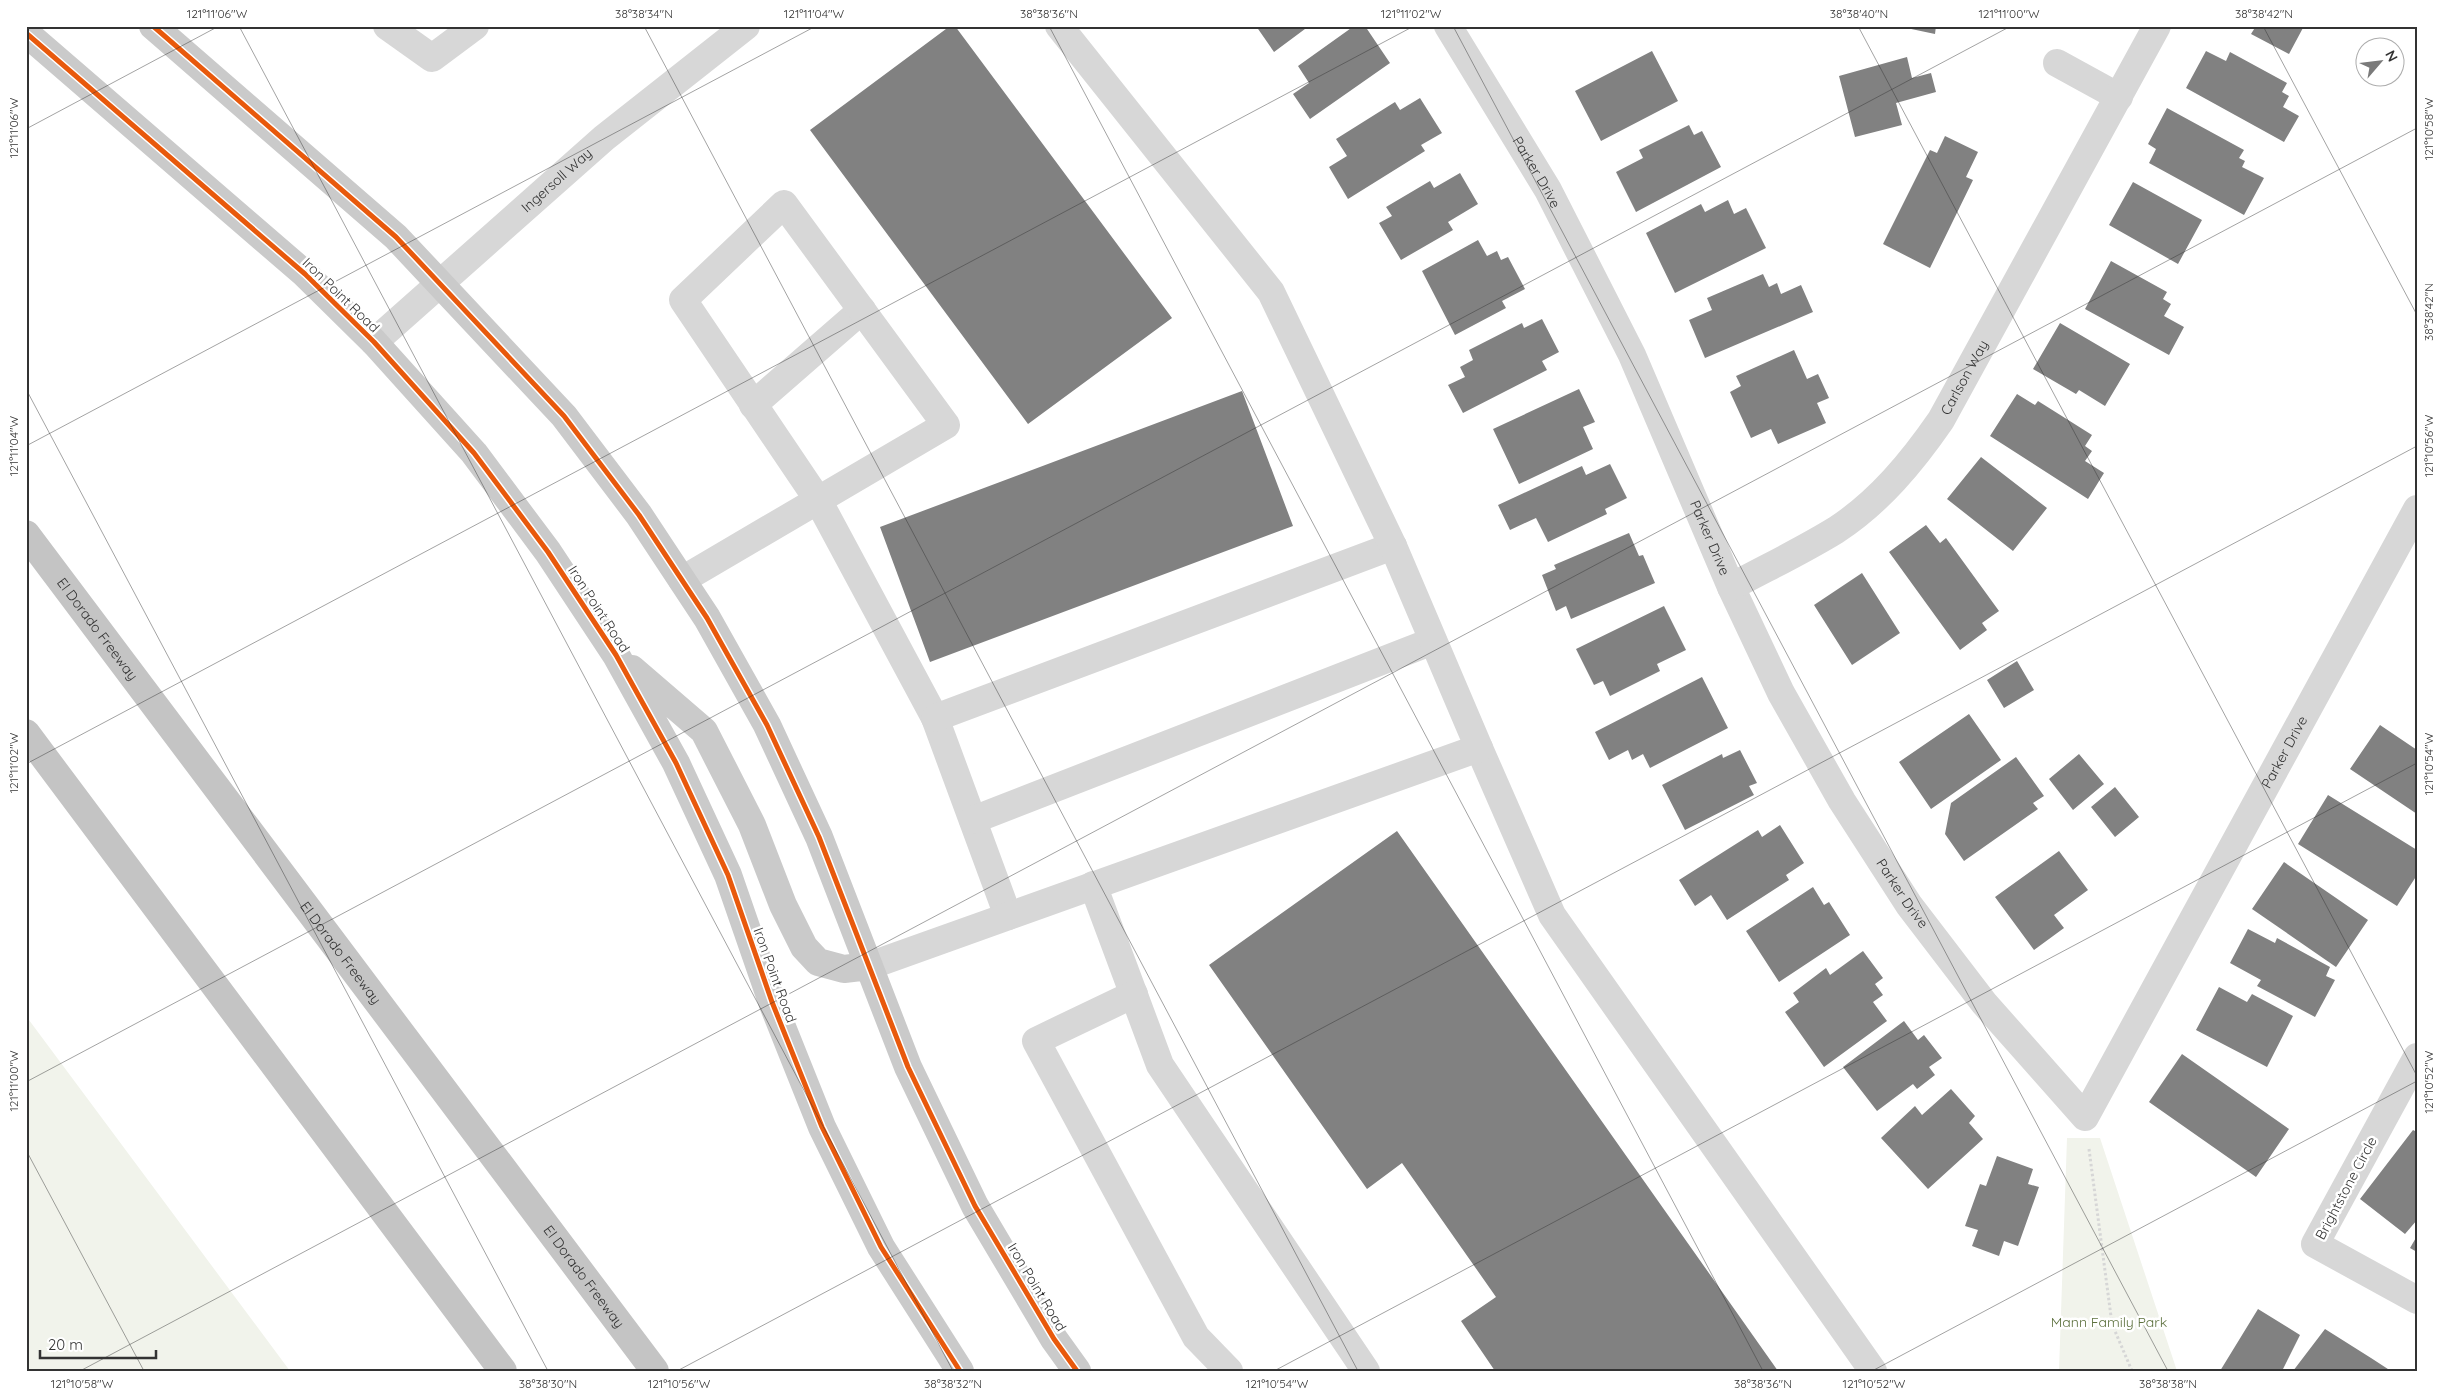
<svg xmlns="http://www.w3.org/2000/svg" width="2443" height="1397" font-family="Quicksand,sans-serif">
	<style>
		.green { fill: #f1f3eb }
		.building { fill: #818181 }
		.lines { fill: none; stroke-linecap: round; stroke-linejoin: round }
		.path { stroke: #d6d6d6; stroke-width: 3; stroke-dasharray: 2.5 2.5; stroke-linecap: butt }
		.minor { stroke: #d7d7d7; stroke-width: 28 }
		.major { stroke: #cacaca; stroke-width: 28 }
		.highway { stroke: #c4c4c4; stroke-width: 28 }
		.cycleway-casing { stroke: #fff; stroke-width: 8 }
		.cycleway { stroke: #e8590c; stroke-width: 5 }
		.ticks { fill: none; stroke: #333; stroke-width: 1; stroke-opacity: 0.45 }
		.labels { text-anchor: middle; stroke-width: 5; stroke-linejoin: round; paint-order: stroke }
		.street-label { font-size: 14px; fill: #333; stroke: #fff }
		.park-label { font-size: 14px; fill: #5d713e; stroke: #fff }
		.neatline { fill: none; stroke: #333; stroke-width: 2 }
		.ticks-label { font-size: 12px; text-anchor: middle; fill: #333 }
	</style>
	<rect width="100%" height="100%" fill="#fff"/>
	<path class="green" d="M26 1016 290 1371H26Z
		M2067 1138H2100L2177 1371H2059Z"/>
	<path class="building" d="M950 26H955L1172 318 1028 424 810 130Z
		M1256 26H1309L1274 52Z
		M1354 26H1365L1390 63 1310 119 1293 94 1309 83 1298 66Z
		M1897 26H1936L1935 34Z
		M2256 26H2304L2289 54 2251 34Z
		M1652 51 1678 101 1601 141 1575 91Z
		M2206 51 2226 61 2230 52 2287 83 2282 92 2289 96 2283 107 2299 116 2284 142 2186 88Z
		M1907 57 1912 78 1931 73 1936 92 1896 103 1902 125 1855 137 1839 76Z
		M1420 98 1442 133 1421 145 1425 151 1348 199 1329 167 1347 156 1336 139 1395 102 1400 110Z
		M2167 108 2244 150 2239 158 2245 161 2242 167 2264 178 2244 215 2149 163 2156 149 2148 144Z
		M1689 125 1694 135 1702 131 1721 167 1636 212 1616 172 1643 158 1639 150Z
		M1945 136 1978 152 1966 177 1973 180 1930 268 1883 244 1930 150 1937 153Z
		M1460 173 1478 204 1448 222 1453 230 1401 260 1379 223 1392 216 1386 207 1430 181 1434 188Z
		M2133 182 2202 220 2178 264 2109 225Z
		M1728 200 1734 214 1746 208 1766 248 1675 293 1646 233 1701 204 1705 212Z
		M1478 240 1487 256 1497 251 1501 260 1508 257 1525 289 1502 301 1506 308 1455 335 1422 271Z
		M2111 261 2167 292 2163 299 2171 304 2164 316 2184 327 2169 355 2085 309Z
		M1763 274 1769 287 1777 283 1781 294 1801 285 1813 312 1705 358 1689 320 1712 310 1707 298Z
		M1542 319 1559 352 1542 361 1547 370 1463 413 1448 385 1465 377 1460 367 1473 360 1469 350 1522 323 1524 328Z
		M2060 323 2130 364 2105 406 2079 390 2076 394 2033 369Z
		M1794 350 1807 379 1818 374 1829 398 1817 403 1826 423 1778 444 1771 429 1751 438 1730 392 1741 386 1736 376Z
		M1579 389 1595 422 1583 427 1593 449 1519 484 1493 429Z
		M1242 391 1293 526 930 662 880 527Z
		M2017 394 2035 405 2038 401 2092 435 2085 446 2092 451 2085 461 2104 473 2088 499 1990 436Z
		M1981 457 2047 508 2013 551 1947 499Z
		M1610 464 1627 498 1605 509 1607 514 1548 542 1536 518 1510 530 1498 505 1582 466 1586 475Z
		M1926 525 1940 543 1946 538 1999 611 1982 623 1987 630 1960 650 1889 552Z
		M1629 533 1639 556 1643 555 1655 583 1571 619 1566 606 1556 611 1542 575 1556 569 1554 565Z
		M1862 573 1900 633 1852 665 1814 605Z
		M1664 606 1686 650 1657 664 1660 671 1610 696 1603 681 1594 685 1576 649Z
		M2017 661 2034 690 2004 708 1987 680Z
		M1702 677 1728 728 1650 768 1643 754 1632 760 1628 750 1609 760 1595 732Z
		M1969 714 2001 760 1931 809 1899 762Z
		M2380 725 2417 750V814L2350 769Z
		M1740 750 1757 783 1749 786 1754 795 1685 830 1662 785 1722 754 1723 758Z
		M2079 754 2104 784 2073 810 2049 779Z
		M2016 757 2044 796 2033 803 2038 809 1964 861 1945 834 1951 803Z
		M2115 787 2139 817 2115 837 2091 807Z
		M2328 795 2417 850V875L2397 906 2298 844Z
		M1780 825 1804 863 1786 875 1789 880 1727 920 1711 895 1695 906 1679 880 1758 830 1762 837Z
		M1397 831 1778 1371H1495L1461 1321 1496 1297 1402 1163 1367 1189 1209 965Z
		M2059 851 2088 890 2054 915 2064 928 2034 950 1995 897Z
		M2284 862 2368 920 2336 967 2252 909Z
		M1813 887 1824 905 1829 902 1850 935 1779 982 1746 931Z
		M2248 929 2275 943 2277 938 2330 967 2326 976 2335 980 2315 1017 2257 986 2261 980 2230 963Z
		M1863 951 1883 978 1875 984 1883 995 1873 1002 1887 1021 1824 1067 1785 1012 1799 1002 1793 993 1826 968 1830 975Z
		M2219 987 2247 1002 2252 994 2293 1016 2267 1067 2196 1030Z
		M1904 1021 1918 1040 1924 1035 1942 1058 1929 1067 1935 1075 1917 1089 1913 1084 1877 1111 1843 1067Z
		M2182 1054 2289 1129 2256 1177 2149 1102Z
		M1951 1089 1975 1116 1969 1123 1983 1139 1928 1189 1881 1138 1915 1106 1922 1115Z
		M2413 1130 2417 1132V1220L2405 1234 2360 1199Z
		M1997 1156 2033 1169 2028 1184 2039 1187 2018 1246 2004 1241 1999 1256 1972 1246 1978 1230 1965 1226 1980 1184 1986 1186Z
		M2417 1236V1252L2410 1248Z
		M2258 1309 2300 1335 2282 1371H2220Z
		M2325 1329 2371 1358 2391 1371H2293Z"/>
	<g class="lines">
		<path class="path" d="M2089 1149 2112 1324 2132 1371"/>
		<g class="minor">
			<path d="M387 26 432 58 475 26"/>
			<path id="s1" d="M1448 26 1548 190 1632 355 1731 587 1781 693 1842 801 1909 905 1984 1003 2085 1117 2417 509"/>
			<path d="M2057 63 2119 97"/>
			<path id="s2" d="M374 342 604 138 746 26"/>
			<path d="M753 405 862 310"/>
			<path d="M682 580 946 425 784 204 683 300 818 500 935 718 1008 916"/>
			<path id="s3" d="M1731 587C1766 568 1802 551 1836 530 1879 502 1912 462 1941 420L2157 26"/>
			<path d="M935 718 1393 546"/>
			<path d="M1479 748 1552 915 1873 1371"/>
			<path d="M973 820 1433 641"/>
			<path d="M1093 885 1160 1065 1366 1371"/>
			<path d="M869 966 1479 748 1393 546 1271 292 1059 26"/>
			<path d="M1134 994 1036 1041 1196 1337 1229 1371"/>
			<path d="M2417 1057 2315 1244 2417 1300"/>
		</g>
		<path class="major" d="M153 26 396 237 564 416 639 515 707 618 767 725 819 837 908 1067 975 1206 1054 1339 1077 1371
			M26 33 305 274 374 342 474 453 548 552 616 655 676 763 728 875 772 1002 822 1127 881 1247 960 1371
			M632 669 704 731 752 825 783 905 804 947 818 962 844 969 869 966"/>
		<g class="highway">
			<path id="s4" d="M26 534 655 1371"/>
			<path d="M26 733 503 1371"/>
		</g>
		<defs>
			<path id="cycleway" d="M153 26 396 237 564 416 639 515 707 618 767 725 819 837 908 1067 975 1206 1054 1339 1077 1371
				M26 33 305 274 374 342 474 453 548 552 616 655 676 763 728 875 772 1002 822 1127 881 1247 960 1371"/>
		</defs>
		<use href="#cycleway" class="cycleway-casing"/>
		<use href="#cycleway" class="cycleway"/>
	</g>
	<path class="ticks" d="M239 26 953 1371M644 26 1358 1371M1049 26 1763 1371M1453 26 2168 1371M1858 26 2417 1076M2263 26 2417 315M26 129 219 26M26 389 548 1371M26 446 816 26M26 764 1414 26M26 1082 2011 26M26 1150 144 1371M80 1371 2417 128M677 1371 2417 446M1274 1371 2417 763M1872 1371 2417 1081"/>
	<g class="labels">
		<g class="street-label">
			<text dy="5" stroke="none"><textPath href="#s1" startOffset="171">Parker Drive</textPath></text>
			<text dy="5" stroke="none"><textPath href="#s2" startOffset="244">Ingersoll Way</textPath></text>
			<text transform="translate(341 295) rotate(44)" y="5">Iron Point Road</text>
			<text dy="5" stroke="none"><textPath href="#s3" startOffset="321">Carlson Way</textPath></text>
			<text dy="5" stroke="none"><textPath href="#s1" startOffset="576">Parker Drive</textPath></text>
			<text transform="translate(599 609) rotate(57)" y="5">Iron Point Road</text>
			<text dy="5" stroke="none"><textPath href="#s4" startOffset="119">El Dorado Freeway</textPath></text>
			<text dy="5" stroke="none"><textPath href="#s1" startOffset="1686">Parker Drive</textPath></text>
			<text dy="5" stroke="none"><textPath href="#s1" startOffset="981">Parker Drive</textPath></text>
			<text dy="5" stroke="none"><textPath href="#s4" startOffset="524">El Dorado Freeway</textPath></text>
			<text transform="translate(775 975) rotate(70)" y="5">Iron Point Road</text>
			<text transform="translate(2346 1188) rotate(-62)" y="5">Brightstone Circle</text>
			<text dy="5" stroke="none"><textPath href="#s4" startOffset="929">El Dorado Freeway</textPath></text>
			<text transform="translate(1037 1287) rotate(59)" y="5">Iron Point Road</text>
		</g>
		<g class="park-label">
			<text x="2109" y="1327">Mann Family Park</text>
		</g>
	</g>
	<rect width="2443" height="1397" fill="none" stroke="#ffffff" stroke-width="55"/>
	<g transform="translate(2380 62) rotate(62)"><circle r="24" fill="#ffffff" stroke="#adadad"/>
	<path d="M0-4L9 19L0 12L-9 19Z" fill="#7a7a7a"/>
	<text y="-8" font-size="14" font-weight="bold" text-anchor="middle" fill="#333333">N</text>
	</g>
	<path d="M40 1350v8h116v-8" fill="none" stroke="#333333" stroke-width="2.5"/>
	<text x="48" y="1350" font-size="15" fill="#333333" stroke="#ffffff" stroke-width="4" paint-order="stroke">20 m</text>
	<rect x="28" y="28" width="2388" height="1342" class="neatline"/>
	<g class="ticks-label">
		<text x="217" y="18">121°11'06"W</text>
		<text x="644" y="18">38°38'34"N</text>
		<text x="814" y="18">121°11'04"W</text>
		<text x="1049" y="18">38°38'36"N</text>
		<text x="1411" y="18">121°11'02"W</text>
		<text x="1859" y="18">38°38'40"N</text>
		<text x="2009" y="18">121°11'00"W</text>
		<text x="2264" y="18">38°38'42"N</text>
		<text transform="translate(14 128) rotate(-90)" y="4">121°11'06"W</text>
		<text transform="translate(2429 129) rotate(-90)" y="4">121°10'58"W</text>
		<text transform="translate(2429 312) rotate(-90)" y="4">38°38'42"N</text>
		<text transform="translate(14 446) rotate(-90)" y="4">121°11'04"W</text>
		<text transform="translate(2429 446) rotate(-90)" y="4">121°10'56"W</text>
		<text transform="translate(14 763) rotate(-90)" y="4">121°11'02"W</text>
		<text transform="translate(2429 764) rotate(-90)" y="4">121°10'54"W</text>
		<text transform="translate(14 1081) rotate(-90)" y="4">121°11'00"W</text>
		<text transform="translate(2429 1082) rotate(-90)" y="4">121°10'52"W</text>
		<text x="82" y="1388">121°10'58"W</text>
		<text x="548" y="1388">38°38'30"N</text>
		<text x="679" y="1388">121°10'56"W</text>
		<text x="953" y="1388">38°38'32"N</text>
		<text x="1277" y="1388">121°10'54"W</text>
		<text x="1763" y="1388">38°38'36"N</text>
		<text x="1874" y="1388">121°10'52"W</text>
		<text x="2168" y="1388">38°38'38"N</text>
	</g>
</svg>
